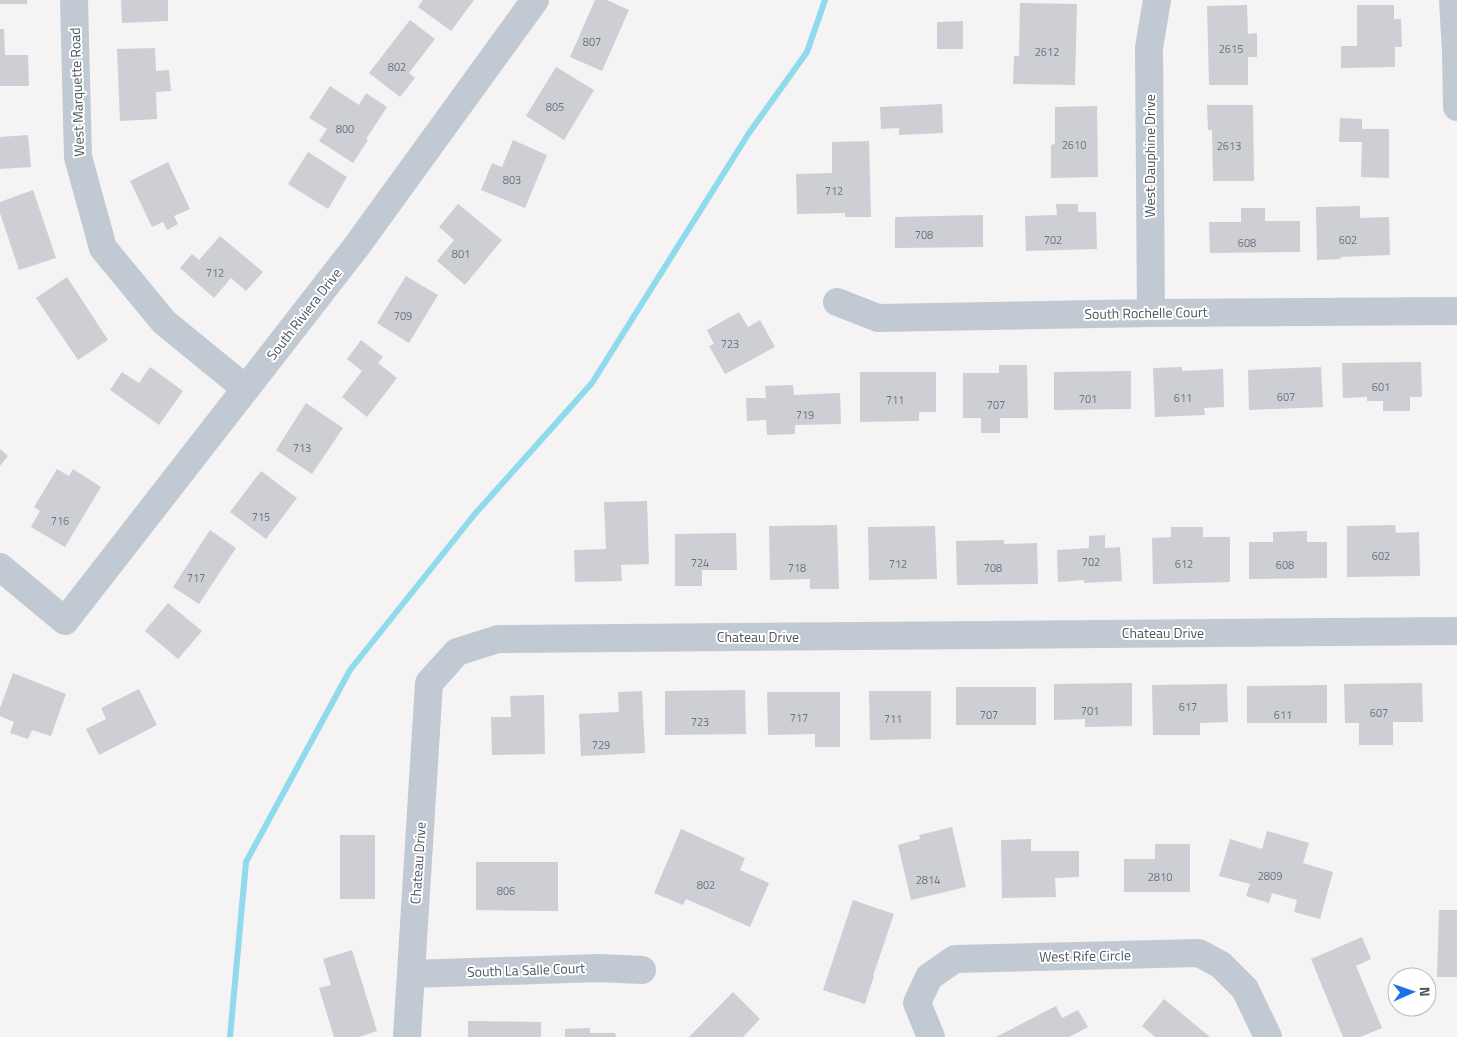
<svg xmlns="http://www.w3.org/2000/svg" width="1457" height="1037" font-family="'Titillium Web',sans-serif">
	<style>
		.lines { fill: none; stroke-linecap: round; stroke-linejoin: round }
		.stream { stroke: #90daee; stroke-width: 6 }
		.building { fill: #cdcfd5 }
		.minor { stroke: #c1cad2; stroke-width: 28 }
		.labels { text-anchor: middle; stroke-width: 4; stroke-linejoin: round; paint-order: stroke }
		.number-label { font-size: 11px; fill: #6b747e }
		.street-label { font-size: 14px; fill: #4a5661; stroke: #fff }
	</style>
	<rect width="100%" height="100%" fill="#f5f3f3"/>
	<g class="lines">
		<path class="stream" d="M230 1037 246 862 350 670 474 515 592 383 749 133 807 52 825 0"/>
	</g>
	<path class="building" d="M0 0H27V4H0Z
		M121 0H168V21L122 23Z
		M423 0H474L451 31 418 7Z
		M595 0H607L629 10 602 71 570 57Z
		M1020 3 1077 4 1075 85 1013 84 1014 56H1019Z
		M1247 5 1248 34 1257 33V57H1248V85H1209L1207 6Z
		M1357 5H1394V19H1401L1402 47H1395V67L1341 68V46H1357Z
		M410 20 435 39 409 73 415 78 400 97 369 73Z
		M963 21V49H937V22Z
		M0 29H4L5 55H28L29 86H0Z
		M155 48 156 71 169 70 171 91 156 92 157 119 120 121 117 49Z
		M556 67 594 90 564 140 526 116Z
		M330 86 359 105 366 93 387 107 366 139 368 140 353 163 319 141 327 129 309 118Z
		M942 104 943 133 899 135V128L881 129 880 107Z
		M1207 105H1253L1254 181H1213L1212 130H1208Z
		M1097 106 1098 177 1051 178V145L1055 144V107Z
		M1340 118 1362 119V129H1389V178L1361 177 1362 142H1339Z
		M28 135 31 167 0 169V137Z
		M513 140 547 155 525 208 481 190 492 163 502 167Z
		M869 141 871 217H845V213L797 214 796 174 832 173V142Z
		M308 152 347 177 328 209 288 184Z
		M168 162 190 209 174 216 178 224 167 230 163 222 152 227 130 181Z
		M33 190 56 258 19 270 0 213V202Z
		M458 204 502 240 465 285 437 261 454 240 439 227Z
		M1056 204H1078V212H1096L1097 249 1026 251 1025 216 1057 215Z
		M1360 206V218L1389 217 1390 255 1340 257 1341 259 1317 260 1316 207Z
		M1241 208H1265V221H1300V252L1210 253 1209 222H1241Z
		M983 215V247L895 248V217Z
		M220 236 263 272 246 291 231 278 214 298 180 268 192 254 199 260Z
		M406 276 438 295 409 343 377 323Z
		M67 277 108 340 78 360 36 298Z
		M739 312 748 327 760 320 775 347 725 374 709 346 714 344 707 330Z
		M361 340 383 357 378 363 397 378 367 417 342 397 362 371 347 359Z
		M1421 362 1422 397H1410V411H1383V401H1367V397L1343 398 1342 363Z
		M999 365H1027L1028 418H1000V433H981V418H963V373H999Z
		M150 367 183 391 159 425 110 390 122 372 139 383Z
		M1182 367V371L1223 369 1224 407 1204 408 1205 415 1155 417 1153 368Z
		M1321 367 1323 407 1249 410 1248 370Z
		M1131 371V409L1054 410V372Z
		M860 372H936V412H919V421L860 422Z
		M793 385 794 395 840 393 841 424 795 425V434L767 435 766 420 747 421 746 398H766L765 386Z
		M306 403 343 428 312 474 276 450Z
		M0 449 8 456 0 466Z
		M57 469 69 476 73 469 101 487 65 547 31 527 40 511 34 507Z
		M261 471 297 498 266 539 230 512Z
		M647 501 649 564 621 565 622 581 575 582 574 550 606 549 604 502Z
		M837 525 839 589H810V579L770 580 769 526Z
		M1395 525 1396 533 1419 532 1420 576 1347 577V526Z
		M935 526 937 579 869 580 868 527Z
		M1171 527H1203V537H1230V582L1153 584 1152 538 1171 537Z
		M210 530 236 548 199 604 173 587Z
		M1307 531V542H1327V578L1249 579V542H1273V532Z
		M736 533 737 570H702V586H675V534Z
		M1105 535V548L1120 547 1122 581 1084 583V580L1058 582 1057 550 1089 548V536Z
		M1004 540V544L1037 543 1038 584 957 585 956 541Z
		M168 603 202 631 178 659 145 631Z
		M13 673 66 694 51 736 32 730 28 739 10 733 14 722 0 716V708Z
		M1132 683V726L1085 727V719L1054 720V684Z
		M1422 683 1423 722H1393V745H1359V723H1345L1344 684Z
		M1227 684 1228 722 1200 723V735H1153L1152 685Z
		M1327 685V723H1247V686Z
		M956 687H1036V725H956Z
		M139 689 157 725 99 755 86 729 106 719 101 708Z
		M745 690 746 734 665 735V691Z
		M642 691 645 753 581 756 579 714 619 712 618 692Z
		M869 691H931V739L870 740Z
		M767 692H840V747H815V734L768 735Z
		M544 695 545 754 492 755 491 717H511L510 696Z
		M952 827 966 887 911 900 898 845 920 839 919 835Z
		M681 829 745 858 740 870 769 883 750 927 686 899 683 905 654 893Z
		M1267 831 1309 843 1303 863 1333 872 1320 919 1294 912 1297 900 1272 893 1269 903 1246 896 1250 884 1219 876 1230 839 1262 849Z
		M340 835H375V899H340Z
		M1031 839V851H1079V877L1055 878 1056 897 1002 898 1001 840Z
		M1155 844H1190V892H1124V859H1155Z
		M476 862H558V911L476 910Z
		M853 900 894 914 873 976H874L865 1004 823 990Z
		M1439 910H1457V977H1437Z
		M1362 937 1371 959 1356 966 1382 1028 1360 1037H1343L1311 959Z
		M352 950 377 1031 359 1037H334L319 988 331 985 323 959Z
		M733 992 760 1019 743 1037H689Z
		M1164 999 1210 1037H1155L1142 1026Z
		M1056 1006 1062 1018 1078 1010 1088 1027 1069 1037H996Z
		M468 1021 541 1022V1037H468Z
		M590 1028V1033H615L616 1037H565V1029Z"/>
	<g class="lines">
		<path class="minor" d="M74 0 78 157 103 248 164 322 246 389
			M1453 0 1456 52 1457 107
			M837 302 878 318 1151 313 1457 311
			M1151 313 1149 48 1157 0
			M0 567 65 621 356 247 535 0
			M411 974 599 968 642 970
			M407 1037 429 683 457 652 498 639 1457 631
			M931 1037 917 1003 929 977 955 959 1199 953 1221 965 1245 989 1268 1037"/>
	</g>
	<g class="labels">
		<g class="number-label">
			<text x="592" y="46">807</text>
			<text x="1231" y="53">2615</text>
			<text x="1047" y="56">2612</text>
			<text x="397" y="71">802</text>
			<text x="555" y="111">805</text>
			<text x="345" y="133">800</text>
			<text x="1074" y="149">2610</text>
			<text x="1229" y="150">2613</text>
			<text x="512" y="184">803</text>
			<text x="834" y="195">712</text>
			<text x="924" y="239">708</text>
			<text x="1053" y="244">702</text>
			<text x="1348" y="244">602</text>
			<text x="1247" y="247">608</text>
			<text x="461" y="258">801</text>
			<text x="215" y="277">712</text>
			<text x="403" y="320">709</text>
			<text x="730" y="348">723</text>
			<text x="1381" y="391">601</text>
			<text x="1286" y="401">607</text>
			<text x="1183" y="402">611</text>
			<text x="1088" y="403">701</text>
			<text x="895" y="404">711</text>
			<text x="996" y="409">707</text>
			<text x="805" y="419">719</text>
			<text x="302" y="452">713</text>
			<text x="261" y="521">715</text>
			<text x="60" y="525">716</text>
			<text x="1381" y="560">602</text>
			<text x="1091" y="566">702</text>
			<text x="700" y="567">724</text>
			<text x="898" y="568">712</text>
			<text x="1184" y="568">612</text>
			<text x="1285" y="569">608</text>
			<text x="797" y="572">718</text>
			<text x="993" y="572">708</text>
			<text x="196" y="582">717</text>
			<text x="1188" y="711">617</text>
			<text x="1090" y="715">701</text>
			<text x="1379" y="717">607</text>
			<text x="989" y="719">707</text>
			<text x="1283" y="719">611</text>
			<text x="799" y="722">717</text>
			<text x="893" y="723">711</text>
			<text x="700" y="726">723</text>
			<text x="601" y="749">729</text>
			<text x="1270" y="880">2809</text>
			<text x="1160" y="881">2810</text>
			<text x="928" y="884">2814</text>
			<text x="706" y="889">802</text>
			<text x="506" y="895">806</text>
		</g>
		<g class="street-label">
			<text transform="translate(77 92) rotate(-92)" y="5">West Marquette Road</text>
			<text transform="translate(1150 156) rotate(-90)" y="5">West Dauphine Drive</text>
			<text transform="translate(1146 313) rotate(-1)" y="5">South Rochelle Court</text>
			<text transform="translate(304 314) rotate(-52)" y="5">South Riviera Drive</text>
			<text x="1163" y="638">Chateau Drive</text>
			<text x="758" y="642">Chateau Drive</text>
			<text transform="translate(418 863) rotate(-86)" y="5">Chateau Drive</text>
			<text transform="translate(1085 956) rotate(-1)" y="5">West Rife Circle</text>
			<text transform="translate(526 970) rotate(-2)" y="5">South La Salle Court</text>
		</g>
	</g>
	<g transform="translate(1412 992) rotate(88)"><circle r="24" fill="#ffffff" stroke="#b7bbc0"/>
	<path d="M0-4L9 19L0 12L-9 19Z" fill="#1a73e8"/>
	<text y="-8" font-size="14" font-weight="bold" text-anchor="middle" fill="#4a5661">N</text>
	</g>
</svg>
